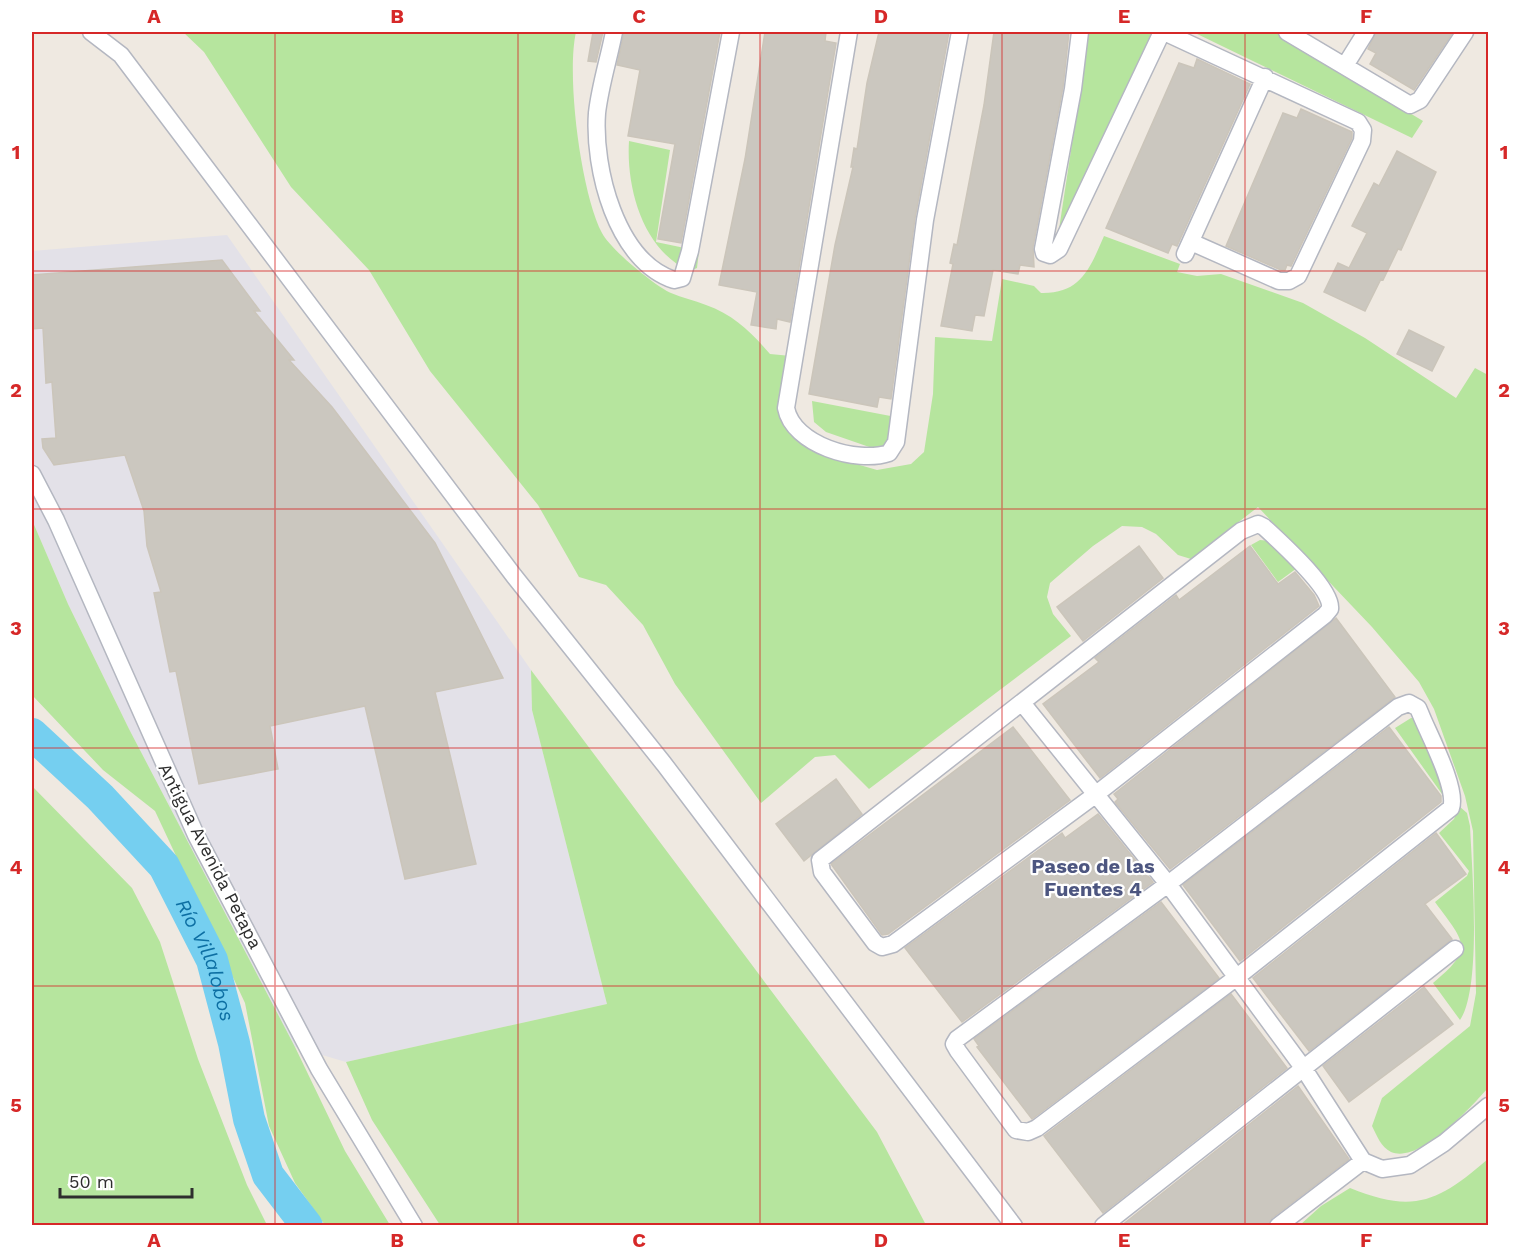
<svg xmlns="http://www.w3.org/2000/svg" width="1520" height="1257" font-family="'Work Sans',sans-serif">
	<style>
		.industrial { fill: #e3e1e8 }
		.green { fill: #b6e59e }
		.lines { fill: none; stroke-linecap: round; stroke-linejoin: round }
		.river { stroke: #75cff0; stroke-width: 32 }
		.building { fill: #cbc7bf; stroke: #cbc5ba; stroke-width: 1.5 }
		.minor-casing { stroke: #b4b7c1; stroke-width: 19 }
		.minor { stroke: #fff; stroke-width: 16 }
		.grid { fill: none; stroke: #d62828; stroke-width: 1.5; stroke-opacity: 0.55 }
		.labels { text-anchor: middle; stroke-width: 4.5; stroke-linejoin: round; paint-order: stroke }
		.street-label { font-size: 18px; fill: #2e2e2e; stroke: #fff }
		.neighbourhood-label { font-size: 20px; font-weight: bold; fill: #4d5680; stroke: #fff }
		.water-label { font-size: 20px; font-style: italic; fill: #0d6fa3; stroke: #fff }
		.neatline { fill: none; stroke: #d62828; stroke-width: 2 }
		.grid-label { font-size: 20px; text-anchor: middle; font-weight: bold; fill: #d62828 }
	</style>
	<rect width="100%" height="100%" fill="#efe9e1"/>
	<path class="industrial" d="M227 235 531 670 532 710 607 1004 346 1062 295 1047 129 729 68 604 32 520V251Z"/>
	<path class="green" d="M183 32H576C566 76 581 193 602 233 610 249 655 286 671 293 682 298 694 300 706 305 734 315 751 332 770 354L791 356 787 420 839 459 877 470 911 464 924 452 933 394 935 337 992 341 1002 279 1034 286 1041 293C1081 294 1090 268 1104 236L1180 264 1177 272 1197 276 1221 274 1303 303 1365 338 1456 398 1475 368 1488 375V1088C1471 1107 1420 1164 1391 1152 1381 1147 1377 1136 1372 1126L1382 1098 1470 1026 1476 993 1473 831 1465 796 1434 709 1419 682 1372 627 1258 507 1191 559 1178 555 1156 534 1142 527 1122 526 1093 546 1050 583 1047 597 1053 614 1071 636 869 789 835 755 815 757 761 803 675 684 643 625 606 585 579 577 538 505 430 371 369 270 291 187 204 52Z
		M1089 32H1146L1153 34 1068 250 1061 256 1056 249Z
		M1193 32H1275L1423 121 1412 138Z
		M629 141 670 150 656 242 699 251 697 268 690 271C643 251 626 188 629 141Z
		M812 401 901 418 896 441 878 450 826 432 814 422Z
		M32 520 68 604 129 729 295 1047 345 1151 390 1225H325L295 1183 269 1126 245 1003 155 811 103 770 32 695Z
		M1260 540 1270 541 1297 568 1278 582 1251 545Z
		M531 670 877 1132 926 1225H440L372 1120 346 1062 607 1004 532 710Z
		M1411 718H1414L1446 789 1447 801 1395 728Z
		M32 786 132 888 160 942 198 1059 247 1185 267 1225H32Z
		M1459 806 1467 813 1470 826C1472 869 1482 988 1460 1020L1433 983C1476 948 1464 942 1435 902L1467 876 1469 871 1439 833 1454 819Z
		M1488 1159V1225H1300L1321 1206 1350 1188C1414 1214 1438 1202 1488 1159Z"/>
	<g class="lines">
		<path class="river" id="s1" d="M32 734 100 797 164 866 212 960 234 1043 249 1119 268 1175 307 1226"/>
	</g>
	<path class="building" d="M593 32H603L596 62 588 61Z
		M624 32H720L681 243 658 239 675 144 628 136 640 70 617 65Z
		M765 32H826L825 41 836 43 790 322 777 319 776 329 751 325 757 292 719 285 745 159Z
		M879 32H949L915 218 891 399 879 397 877 407 809 394 835 245 853 167H851L854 148 857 149 867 83Z
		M994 32H1069L1063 87 1033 247 1034 267 1020 265 1018 274 993 270 984 316 975 315 972 331 941 326 953 264 950 263 954 244 957 245 984 105Z
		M1376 32H1453L1414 90 1370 64 1376 53 1368 49Z
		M1197 59 1250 84 1177 246 1172 244 1168 253 1106 228 1179 63 1194 68Z
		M1301 109 1352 132V138L1291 266 1287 265 1285 270H1281L1226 246 1283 113 1297 118Z
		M1397 151 1436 172 1401 250 1398 249 1383 280 1381 279 1365 311 1324 292 1338 263 1349 268 1367 233 1352 226 1374 183 1379 186Z
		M222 260 260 311H254L294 360H289L332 407 435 543 503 678 435 692 476 864 405 879 365 706 270 726 278 769 199 784 176 671 170 672 154 593 161 592 147 546 144 511 125 455 54 465 43 448 42 439 56 438 52 382 46 383 43 328 32 329V275Z
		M1409 330 1444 347 1432 371 1397 354Z
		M1139 546 1163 578 1083 641 1057 607Z
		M1250 546 1278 584 1295 572 1314 595 1319 606 1100 778 1043 704 1099 662 1095 658 1176 595 1179 600Z
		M1336 618 1395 697 1170 869 1115 802 1118 799 1114 794Z
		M1013 727 1070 800 888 934 882 935 831 864Z
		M1389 727 1441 796V802L1240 961 1183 885Z
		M836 779 862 814 804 861 776 824Z
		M1098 814 1153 882 962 1022 905 948 1062 833 1065 838Z
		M1436 833 1466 874 1425 904 1452 939 1309 1051 1253 978Z
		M1161 902 1219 978 1032 1119 977 1047 979 1046 974 1039Z
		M1424 987 1453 1024 1349 1102 1323 1066Z
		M1231 994 1287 1068 1103 1213 1044 1136Z
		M1298 1086 1349 1159 1272 1218 1268 1226H1121Z"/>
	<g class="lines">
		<defs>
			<path id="minor" d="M91 32 121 55 514 576 664 764 1014 1226
				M614 32C609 58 600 86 597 113 593 168 616 261 674 280L682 278 690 251 731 32
				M849 32 786 408C793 445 857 464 889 453L896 442 925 220 960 32
				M1080 32 1073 89 1043 249 1044 253 1050 255 1059 249 1162 32
				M1164 32 1358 122 1363 130 1362 141 1298 276 1289 281H1279L1191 242
				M1287 32 1410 105 1420 100 1465 32
				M1346 64 1366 32
				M1185 254 1265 77
				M32 474 56 520 196 835 319 1069 414 1226
				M1258 524 1264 527C1279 541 1333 589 1330 609L1325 615 1095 795 893 944 882 947 875 943 822 872 820 860 1241 531Z
				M1409 703 1418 708 1421 715C1429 735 1458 789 1451 808L1237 977 1037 1128 1028 1132 1016 1130 958 1051 954 1044 957 1039 1168 884 1398 707Z
				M1023 704 1168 884 1304 1069 1363 1161 1382 1169 1410 1165 1444 1143 1488 1106
				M1103 1226 1455 949
				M1278 1226 1363 1161"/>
		</defs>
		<use href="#minor" class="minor-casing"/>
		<use href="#minor" class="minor"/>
	</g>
	<path class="grid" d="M275 32V1226M518 32V1226M760 32V1226M1002 32V1226M1245 32V1226M32 271H1488M32 509H1488M32 748H1488M32 986H1488"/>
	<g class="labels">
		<g class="street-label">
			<text transform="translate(210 856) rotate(63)" y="6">Antigua Avenida Petapa</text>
		</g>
		<g class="neighbourhood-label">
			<text x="1093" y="873">Paseo de las<tspan x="1093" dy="23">Fuentes 4</tspan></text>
		</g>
		<g class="water-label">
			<text dy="7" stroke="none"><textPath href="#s1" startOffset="290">Río Villalobos</textPath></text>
		</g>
	</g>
	<rect width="1520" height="1257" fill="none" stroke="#ffffff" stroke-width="66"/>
	<path d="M60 1188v9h132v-9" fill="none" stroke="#2e2e2e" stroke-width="3"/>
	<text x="69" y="1188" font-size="18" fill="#2e2e2e" stroke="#ffffff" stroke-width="4.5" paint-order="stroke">50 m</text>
	<rect x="33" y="33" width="1454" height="1191" class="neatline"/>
	<g class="grid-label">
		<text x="154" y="23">A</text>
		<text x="397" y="23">B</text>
		<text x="639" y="23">C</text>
		<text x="881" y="23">D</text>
		<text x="1124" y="23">E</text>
		<text x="1366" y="23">F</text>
		<text x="16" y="159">1</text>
		<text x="1504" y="159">1</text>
		<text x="16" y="397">2</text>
		<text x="1504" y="397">2</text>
		<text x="16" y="635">3</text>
		<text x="1504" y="635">3</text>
		<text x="16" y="874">4</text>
		<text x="1504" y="874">4</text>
		<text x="16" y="1112">5</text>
		<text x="1504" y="1112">5</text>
		<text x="154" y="1247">A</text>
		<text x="397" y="1247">B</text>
		<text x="639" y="1247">C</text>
		<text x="881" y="1247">D</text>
		<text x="1124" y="1247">E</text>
		<text x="1366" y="1247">F</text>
	</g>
</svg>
